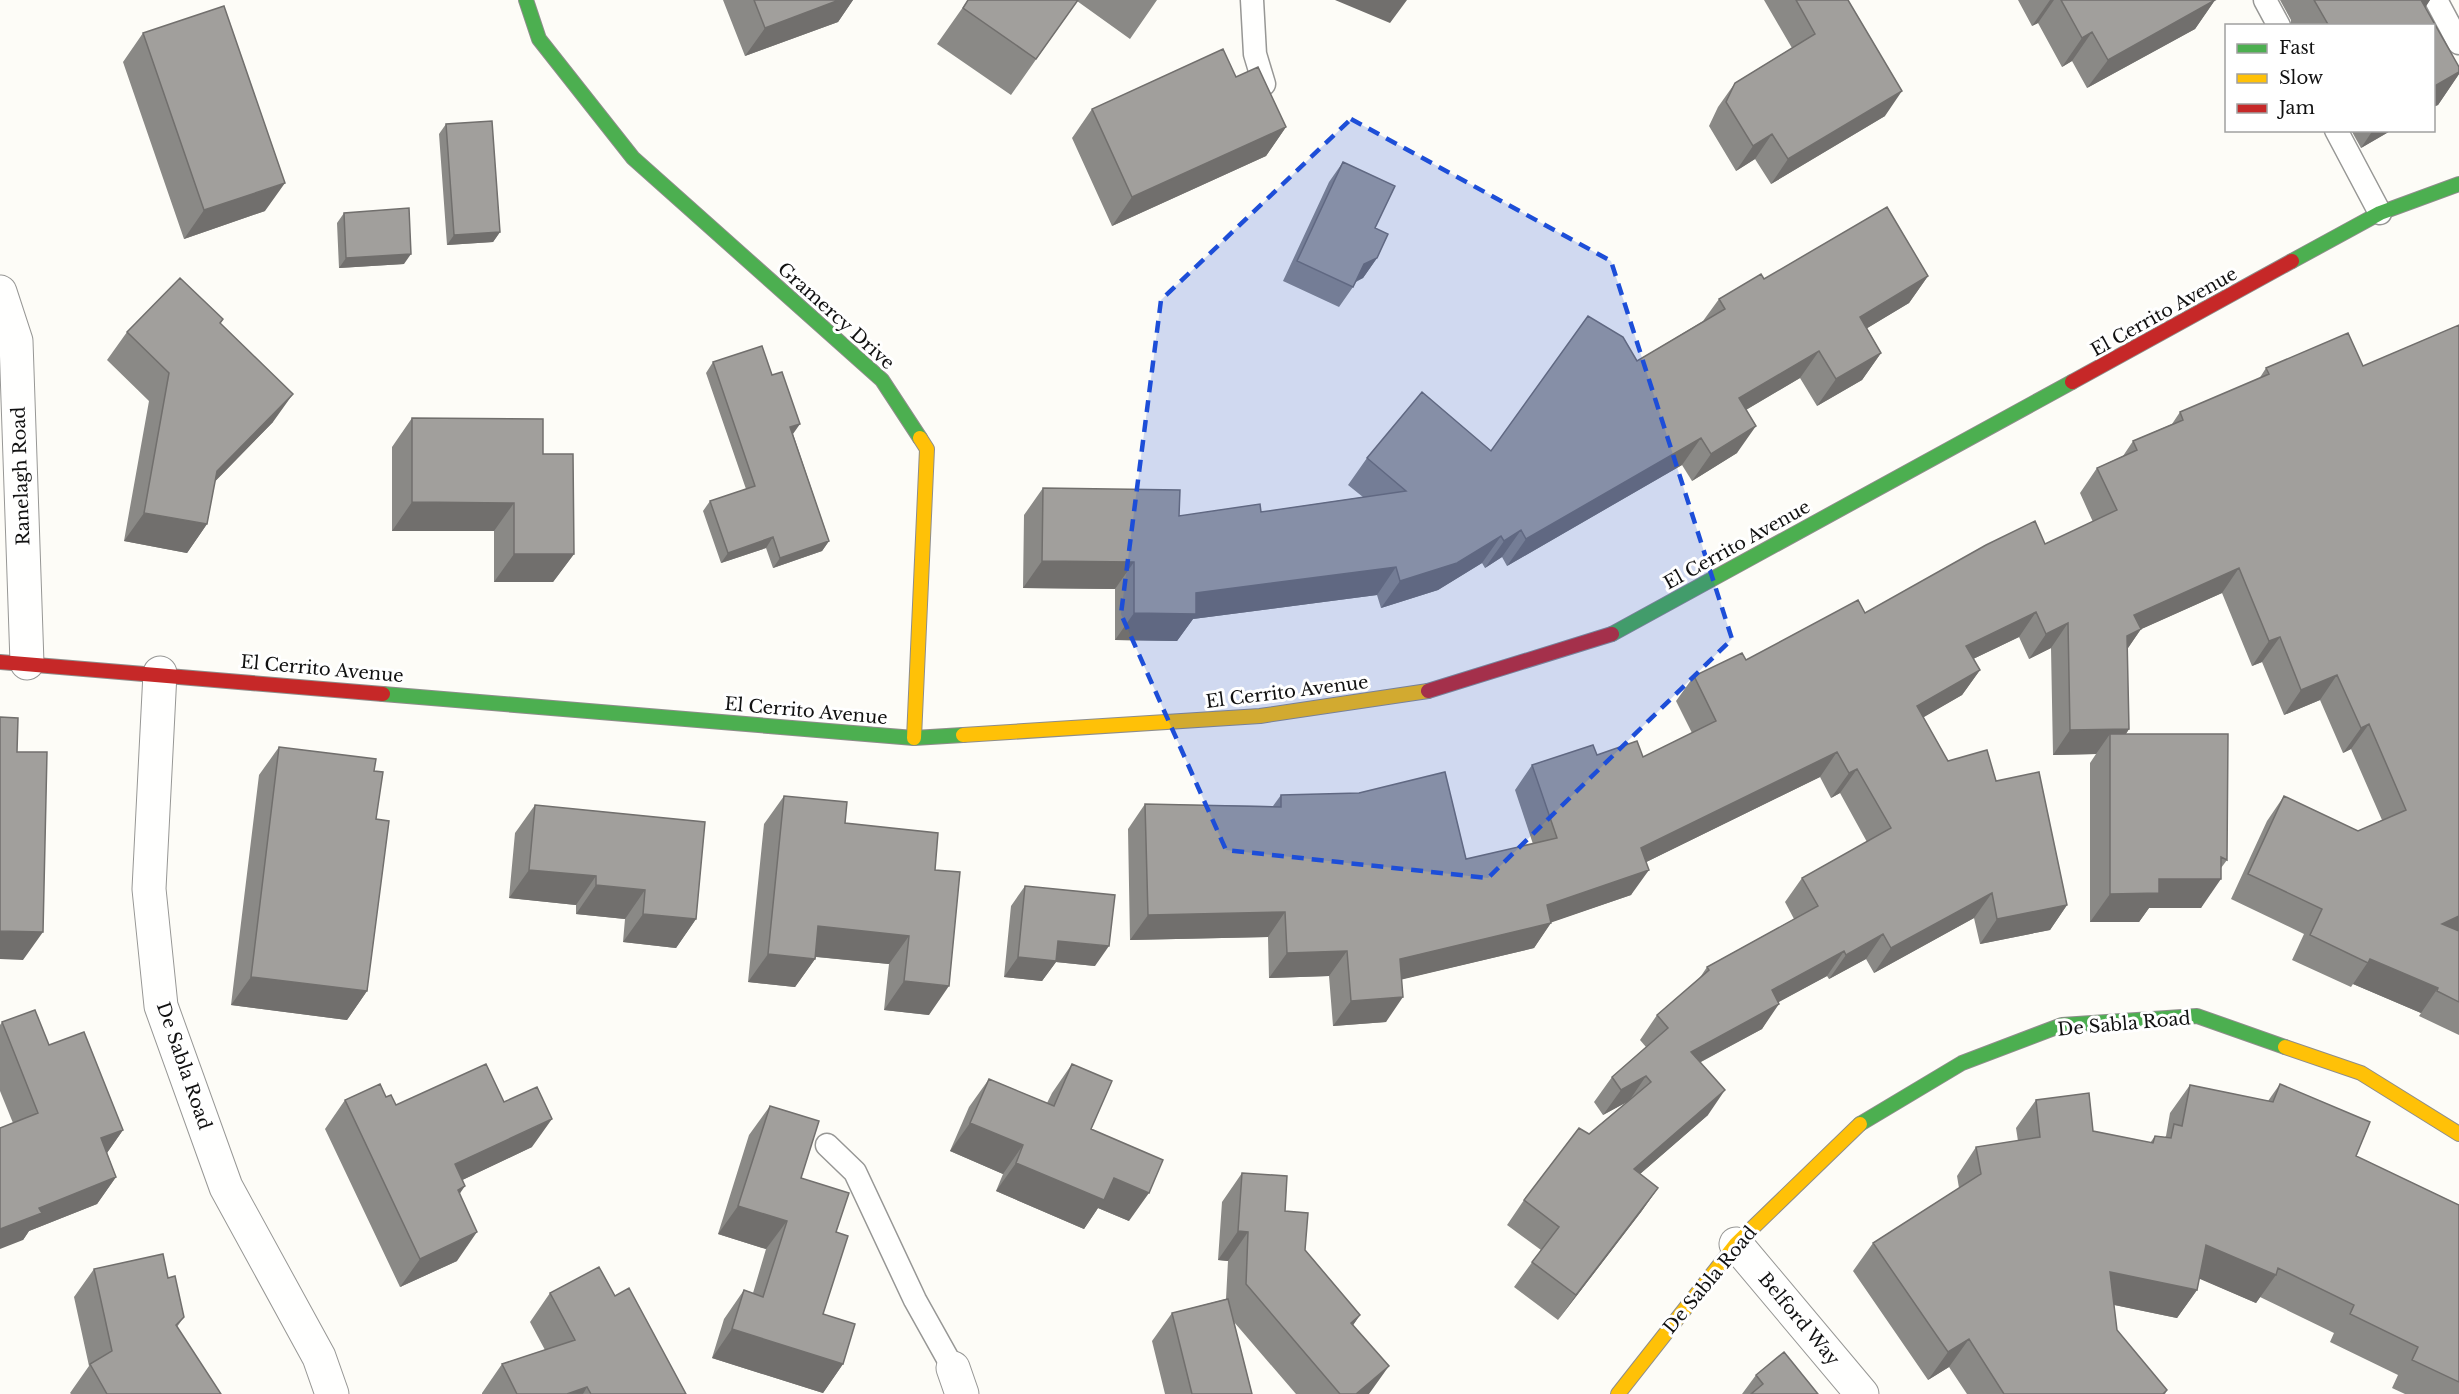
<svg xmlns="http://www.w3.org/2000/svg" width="2459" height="1394" font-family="'Libre Baskerville',serif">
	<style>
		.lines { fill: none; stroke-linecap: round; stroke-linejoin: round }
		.lane-casing { stroke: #979795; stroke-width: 25 }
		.street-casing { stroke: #979795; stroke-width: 35 }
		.fast-casing { stroke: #8e8d8b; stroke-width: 16 }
		.slow-casing { stroke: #8e8d8b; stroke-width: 16 }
		.jam-casing { stroke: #8e8d8b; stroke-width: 16 }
		.lane { stroke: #fffffe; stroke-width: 22 }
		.street { stroke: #fffffe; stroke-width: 33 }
		.fast { stroke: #4caf50; stroke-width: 14 }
		.slow { stroke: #ffc107; stroke-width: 14 }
		.jam { stroke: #c62828; stroke-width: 14 }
		.wall { fill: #8a8986 }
		.shaded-wall { fill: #716f6d }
		.building { fill: #a19f9c; stroke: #716f6d; stroke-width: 1.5 }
		.marked { fill: #1d4ed8; fill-opacity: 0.2; stroke: #1d4ed8; stroke-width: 4.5; stroke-dasharray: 12 8; stroke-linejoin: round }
		.labels { text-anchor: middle; stroke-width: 6; stroke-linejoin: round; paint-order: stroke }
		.street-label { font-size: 18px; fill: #111; stroke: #fff }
	</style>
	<rect width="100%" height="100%" fill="#fdfcf7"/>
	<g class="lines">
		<defs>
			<path id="lane" d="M1252 0 1255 54 1264 84
				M2265 0 2279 26
				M2436 0 2459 43
				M2336 130 2380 213
				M827 1145 855 1172 915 1300 953 1368"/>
			<path id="street" d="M0 292 16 341 27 663
				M160 673 149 889 161 1006 226 1187 319 1357 332 1394
				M1736 1244 1862 1394
				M953 1368 962 1394"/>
			<path id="fast" d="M526 0 539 39 633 158 882 380 920 438
				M2292 261 2380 213 2459 184
				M1612 634 2072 382
				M383 694 914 738 963 735
				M1860 1124 1962 1063 2062 1025 2197 1016 2285 1047"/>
			<path id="slow" d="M963 735 1260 716 1428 691
				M914 738 927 449 920 438
				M2285 1047 2361 1073 2459 1134
				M1618 1394 1736 1244 1860 1124"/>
			<path id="jam" d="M2072 382 2292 261
				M0 662 383 694
				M1428 691 1612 634"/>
		</defs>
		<use href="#lane" class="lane-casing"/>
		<use href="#street" class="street-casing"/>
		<use href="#fast" class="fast-casing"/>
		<use href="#slow" class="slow-casing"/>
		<use href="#jam" class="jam-casing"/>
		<use href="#lane" class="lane"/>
		<use href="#street" class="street"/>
		<use href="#fast" class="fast"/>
		<use href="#slow" class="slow"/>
		<use href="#jam" class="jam"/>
	</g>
	<path class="wall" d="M723 0H853L838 22 745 56Z
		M968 0H1157L1130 39 1077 1 1011 95 937 44Z
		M1764 0H1848L1885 116 1771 184 1755 159 1736 171 1709 126 1718 107 1735 83 1792 48Z
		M2018 0H2215L2195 29 2087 88 2072 61 2062 67 2038 23 2032 26Z
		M2280 0H2430L2425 7 2459 67V74L2438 105 2433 107V26H2291V20Z
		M143 33 265 211 184 239 123 62Z
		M1236 77 1286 127 1266 156 1112 226 1072 138 1092 109Z
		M446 124 500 232 493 242 447 245 439 134Z
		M2351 130H2392L2361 148Z
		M1343 162 1375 228 1377 258 1363 278 1356 282 1353 287 1339 307 1283 281 1329 182Z
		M344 213 404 264 339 268 337 223Z
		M1928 276 1909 303 1867 328 1881 353 1862 380 1817 406 1800 378 1746 410 1737 453 1692 481 1682 465 1507 566 1502 557 1485 568 1482 563 1438 590 1381 608 1377 595 1193 619 1177 641 1115 640V589L1023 588 1024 515 1043 488 1179 516 1261 512 1363 497 1348 485 1367 458 1491 451 1637 361 1703 321 1719 299 1764 279Z
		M223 319 220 324 273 422 215 481 207 524 187 553 124 541 149 401 107 360 127 332Z
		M2459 325V1035L2419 1016 2421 1013 2353 984 2351 987 2292 960 2304 934 2231 899 2267 821 2284 796 2358 831 2382 820 2351 749 2343 753 2320 700 2284 715 2262 662 2252 666 2222 593 2141 629 2127 649 2129 729 2126 734 2227 860 2221 868 2201 908H2149L2139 922H2090V763L2096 754 2053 755 2051 648 2029 659 2019 637 1973 659 1980 670 1962 695 1923 717 1948 761 1996 781 2067 905 2050 930 1980 944 1974 918 1874 973 1866 959 1829 979 1827 976 1778 1002 1762 1029 1701 1062 1708 1115 1640 1174 1658 1188 1641 1212 1558 1320 1514 1287 1541 1250 1507 1225 1524 1200 1589 1134 1628 1101 1603 1115 1594 1102 1612 1077 1646 1047 1640 1040 1657 1015 1699 979 1707 967 1794 919 1785 902 1802 878 1867 842 1840 793 1831 798 1820 777 1646 862 1631 895 1551 922 1534 948 1402 979 1386 1022 1333 1026 1329 976 1269 978 1268 937 1130 940 1128 829 1145 804 1273 806 1281 795 1466 859 1533 844 1515 790 1532 765 1597 755 1643 757 1692 733 1676 701 1694 676 1746 660 1865 613 2045 544 2093 522 2080 493 2097 468 2123 456 2133 441 2172 424 2180 412 2259 379 2266 368 2363 366Z
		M713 362 793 434 829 541 822 551 773 568 766 548 721 563 703 511 710 501 746 489 706 373Z
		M412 418 543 454 574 554 553 582H494V531H392V447Z
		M279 747 374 771 367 991 347 1020 231 1005 259 775Z
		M784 796 845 823 935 870 929 1015 884 1010 889 964 816 957 815 959 795 987 748 982 764 824Z
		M535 805 696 919 676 948 623 942 625 919 576 914V905L509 898 515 833Z
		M1025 886 1095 966 1056 962 1042 981 1004 977 1011 906Z
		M2 1022 49 1045 123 1130 107 1153 116 1177 97 1204 29 1231 23 1240 13 1123 0 1091V1025Z
		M1072 1064 1091 1129 1129 1221 1098 1208 1084 1229 996 1191 1003 1174 950 1151 969 1107 989 1079 1047 1103 1052 1093Z
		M2280 1084 2356 1156 2459 1205V1394H2405L2392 1388 2398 1375 2330 1342 2334 1333 2260 1297 2256 1303 2199 1278 2197 1290 2177 1318 2114 1305 2117 1330 2167 1390 2165 1394H1967L1949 1367 1928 1380 1853 1271 1873 1243 1959 1188 1957 1176 1976 1147 2018 1141 2016 1128 2036 1100 2093 1131 2150 1143 2155 1136 2165 1137 2166 1136 2170 1113 2190 1085 2268 1101Z
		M386 1097 396 1105 504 1102 532 1147 462 1180 460 1194 457 1261 400 1287 325 1129 345 1100Z
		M770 1106 801 1178 836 1232 823 1314 843 1364 823 1393 712 1358 724 1319 744 1290 753 1293 766 1249 718 1234 749 1135Z
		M1242 1173 1285 1211 1305 1250 1360 1315 1353 1325 1369 1394H1296L1234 1322 1252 1394H1165L1152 1341 1172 1313 1226 1299 1228 1261 1218 1260 1222 1202Z
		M94 1269 168 1278 184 1317 177 1327 221 1394H71L70 1393 89 1366 74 1297Z
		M550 1293 615 1296 686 1394H482V1393L502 1364 545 1350 530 1322Z
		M1756 1375 1818 1394H1742Z"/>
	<path class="shaded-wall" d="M839 0H853L838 22 745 56 765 28Z
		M1335 0H1407L1390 23Z
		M2050 0H2054L2038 23 2032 26Z
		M2215 0 2195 29 2087 88 2108 60Z
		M2411 0H2430L2425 8Z
		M2092 32 2072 61 2062 67 2082 38Z
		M2459 72V74L2438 105 2433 107V87Z
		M1902 91 1885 116 1771 184 1788 159Z
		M1286 127 1266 156 1112 226 1132 197Z
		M2373 130H2392L2361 148Z
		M1772 134 1755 159 1736 171 1753 146Z
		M285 183 265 211 184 239 204 210Z
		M500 232 493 242 447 245 454 235Z
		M411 254 404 264 339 268 346 258Z
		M1377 258 1363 278 1350 284 1364 264Z
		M1928 276 1909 303 1841 344 1860 317Z
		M1819 351 1800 378 1720 425 1739 398Z
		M1881 353 1862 380 1817 406 1836 379Z
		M293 394 273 422 197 500 217 471Z
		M800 424 793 434 783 437 790 427Z
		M1756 426 1737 453 1692 481 1711 454Z
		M1701 438 1682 465 1507 566 1526 539Z
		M412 502 514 503 494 531H392Z
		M144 513 207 524 187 553 124 541Z
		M1521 530 1502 557 1485 568 1504 541Z
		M1501 536 1482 563 1438 590 1381 608 1400 581Z
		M773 537 766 548 721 563 728 553Z
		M829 541 822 551 773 568 780 558Z
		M514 554H574L553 582H494Z
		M1042 561 1134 562 1115 589 1023 588Z
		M1396 567 1377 595 1193 619 1177 641 1115 640 1134 613 1196 593Z
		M2239 568 2222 593 2117 640 2134 615Z
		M2036 612 2019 637 1948 671 1966 646Z
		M2068 623 2051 648 2029 659 2046 634Z
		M2141 629 2124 654 2127 636Z
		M2280 637 2262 662 2252 666 2269 641Z
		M1980 670 1962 695 1900 731 1917 706Z
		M2337 675 2320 700 2284 715 2301 690Z
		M2369 724 2351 749 2343 753 2361 728Z
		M2129 729 2112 754 2110 734 2096 754 2053 755 2070 730Z
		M1837 752 1820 777 1624 873 1641 848Z
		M1857 769 1840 793 1831 798 1849 773Z
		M529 870 596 876 576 905 509 898Z
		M1649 870 1631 895 1544 925 1551 923 1534 948 1383 984 1400 959 1547 905Z
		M2159 879H2221L2201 908H2149L2139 922H2090L2110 894Z
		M596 885 645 890 625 919 576 914Z
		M1992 893 1974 918 1874 973 1891 948Z
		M2067 905 2050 930 1980 944 1997 919Z
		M1285 912 1268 937 1130 940 1148 915Z
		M643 914 696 919 676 948 623 942Z
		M2459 916V934L2442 924Z
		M818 926 909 936 889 964 798 955Z
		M0 931 43 932 23 960 0 959Z
		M1883 934 1866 959 1829 979 1846 955Z
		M1058 941 1109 946 1095 966 1056 962 1042 981 1004 977 1018 957Z
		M1347 951 1329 976 1269 978 1287 953Z
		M1844 951 1827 976 1755 1015 1772 990Z
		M768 954 815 959 795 987 748 982Z
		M2370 959 2438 988 2421 1013 2353 984Z
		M251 977 367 991 347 1020 231 1005Z
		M904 981 949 986 929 1015 884 1010Z
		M1403 997 1386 1022 1333 1026 1351 1001Z
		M1779 1004 1762 1029 1674 1076 1691 1052Z
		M1646 1076 1629 1101 1603 1115 1621 1090Z
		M1725 1090 1708 1115 1617 1194 1634 1169Z
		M552 1119 532 1147 435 1193 455 1164Z
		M970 1123 1023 1145 1003 1174 950 1151Z
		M123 1130 104 1157 101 1138Z
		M1016 1163 1114 1178 1149 1193 1129 1221 1098 1208 1084 1229 996 1191Z
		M116 1177 97 1204 29 1231 23 1240 0 1249V1229L39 1208Z
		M465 1186 445 1215 458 1190Z
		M1658 1188 1641 1212 1558 1320 1576 1295Z
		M738 1206 787 1221 766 1249 718 1234Z
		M1238 1231 1248 1232 1228 1261 1218 1260Z
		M477 1232 457 1261 400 1287 420 1259Z
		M2206 1245 2276 1275 2256 1303 2186 1273Z
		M2110 1272 2197 1290 2177 1318 2091 1300Z
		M1360 1315 1340 1344 1351 1323Z
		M732 1329 843 1364 823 1393 712 1358Z
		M1969 1339 1949 1367 1928 1380 1948 1352Z
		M1389 1366 1369 1394H1356Z
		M587 1387 583 1394H567Z"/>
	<path class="building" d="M754 0H839L765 28Z
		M968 0H1078L1036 59 963 8Z
		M1796 0H1848L1902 91 1788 159 1772 134 1753 146 1726 102 1735 83 1815 34Z
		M2061 0H2215L2108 60 2092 32 2082 38Z
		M2314 0H2421L2459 67V72L2433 87V26H2329Z
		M224 6 285 183 204 210 143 33Z
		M1223 49 1236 77 1258 67 1286 127 1132 197 1092 109Z
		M492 121 500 232 454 235 446 124Z
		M1343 162 1395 186 1375 228 1388 234 1377 258 1364 264 1353 287 1297 261Z
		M1887 207 1928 276 1860 317 1881 353 1836 379 1819 351 1739 398 1756 426 1711 454 1701 438 1526 539 1521 530 1504 541 1501 536 1457 563 1400 581 1396 567 1196 593V614L1134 613V562L1042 561 1043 488 1180 490 1179 516 1260 504 1261 512 1406 491 1367 458 1422 392 1491 451 1588 316 1623 337 1637 361 1725 309 1719 299 1761 274 1764 279Z
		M409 208 411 254 346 258 344 213Z
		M180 278 223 319 220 323 293 394 217 471 207 524 144 513 169 373 127 332Z
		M2459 325V916L2442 924 2459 931V1002L2437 991 2438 988 2370 959 2368 963 2310 935 2322 909 2248 874 2284 796 2358 831 2406 810 2369 724 2361 728 2337 675 2301 690 2280 637 2269 641 2239 568 2134 615 2141 629 2127 636 2129 729 2070 730 2068 623 2046 634 2036 612 1966 646 1980 670 1917 706 1948 761 1987 750 1996 781 2039 772 2067 905 1997 919 1992 893 1891 948 1883 934 1846 955 1844 951 1772 990 1779 1004 1691 1052 1725 1090 1634 1169 1658 1188 1576 1295 1532 1262 1559 1227 1524 1200 1579 1128 1589 1134 1651 1082 1646 1076 1621 1090 1612 1077 1668 1028 1657 1015 1709 970 1707 967 1818 906 1802 878 1891 828 1857 769 1849 773 1837 752 1641 848 1649 870 1547 905 1551 923 1400 959 1403 997 1351 1001 1347 951 1287 953 1285 912 1148 915 1145 804 1281 807V795L1359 793 1445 772 1466 859 1557 838 1532 765 1593 745 1597 755 1637 741 1643 757 1716 721 1694 676 1742 653 1746 660 1858 600 1865 613 1986 545 2035 521 2045 544 2117 510 2097 468 2137 450 2133 441 2183 420 2180 412 2269 374 2266 368 2348 333 2363 366Z
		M762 346 772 375 782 372 800 424 790 427 829 541 780 558 773 537 728 553 710 501 755 486 713 362Z
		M412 418 543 419V454H573L574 554H514V503L412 502Z
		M0 717 18 718 17 752H47L43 932 0 931Z
		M2110 734H2228L2227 860 2221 857V879H2159V893L2110 894Z
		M279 747 376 759 374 771 383 772 376 819 389 821 367 991 251 977Z
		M784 796 847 802 845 823 938 833 935 870 960 872 949 986 904 981 909 936 818 926 815 959 768 954Z
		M535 805 705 822 696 919 643 914 645 890 596 885V876L529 870Z
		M1025 886 1115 895 1109 946 1058 941 1056 961 1018 957Z
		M35 1010 49 1045 84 1032 123 1130 101 1138 116 1177 39 1208 42 1213 0 1229V1128L38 1113 2 1022Z
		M486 1064 504 1102 537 1087 552 1119 455 1164 465 1186 458 1190 477 1232 420 1259 345 1100 380 1084 386 1097 391 1095 396 1105Z
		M1072 1064 1112 1081 1091 1129 1163 1160 1149 1193 1114 1178 1104 1200 1016 1163 1023 1145 970 1123 989 1079 1054 1106Z
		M2280 1084 2370 1122 2356 1156 2459 1205V1382L2412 1360 2418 1347 2350 1314 2354 1305 2278 1268 2276 1275 2206 1245 2197 1290 2110 1272 2117 1330 2167 1390 2163 1394H2004L1969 1339 1948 1352 1873 1243 1981 1174 1976 1147 2040 1137 2036 1100 2089 1093 2093 1131 2153 1143 2155 1136 2171 1138 2174 1124 2182 1126 2190 1085 2273 1102Z
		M770 1106 819 1121 801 1178 849 1193 836 1232 848 1236 823 1314 855 1324 843 1364 732 1329 744 1290 763 1297 787 1221 738 1206Z
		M1242 1173 1287 1176 1285 1211 1308 1213 1305 1250 1360 1315 1351 1323 1389 1366 1356 1394H1340L1246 1284 1248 1232 1238 1231Z
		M163 1254 168 1278 175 1276 184 1317 176 1325 221 1394H107L90 1364 112 1351 94 1269Z
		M599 1267 615 1296 629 1288 686 1394H591L587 1387 567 1394H517L502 1364 575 1340 550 1293Z
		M1228 1299 1252 1394H1192L1172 1313Z
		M1784 1352 1818 1394H1751L1763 1384 1756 1375Z"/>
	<path class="marked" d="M1351 119 1611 261 1732 639 1488 878 1226 850 1121 614 1161 300Z"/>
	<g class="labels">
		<g class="street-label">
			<text transform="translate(2164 312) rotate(-29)" y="6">El Cerrito Avenue</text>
			<text transform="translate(836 316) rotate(42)" y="6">Gramercy Drive</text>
			<text transform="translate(21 476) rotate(-92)" y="6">Ranelagh Road</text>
			<text transform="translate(1737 545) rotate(-29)" y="6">El Cerrito Avenue</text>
			<text transform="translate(322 669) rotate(5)" y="6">El Cerrito Avenue</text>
			<text transform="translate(1287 692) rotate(-7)" y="6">El Cerrito Avenue</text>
			<text transform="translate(806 711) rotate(5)" y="6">El Cerrito Avenue</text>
			<text transform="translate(2124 1024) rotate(-5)" y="6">De Sabla Road</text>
			<text transform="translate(184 1066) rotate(71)" y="6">De Sabla Road</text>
			<text transform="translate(1710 1280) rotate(-50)" y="6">De Sabla Road</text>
			<text transform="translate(1799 1319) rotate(50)" y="6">Belford Way</text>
		</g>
	</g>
	<rect x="2225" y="24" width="210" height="108" fill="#ffffff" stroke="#a0a0a0" stroke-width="1.5"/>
	<rect x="2237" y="44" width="30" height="9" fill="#4caf50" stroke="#a0a0a0" stroke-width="1.5"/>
	<text x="2279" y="54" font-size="18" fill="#111111">Fast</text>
	<rect x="2237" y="74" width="30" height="9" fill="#ffc107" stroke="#a0a0a0" stroke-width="1.5"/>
	<text x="2279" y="84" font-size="18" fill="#111111">Slow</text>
	<rect x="2237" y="104" width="30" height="9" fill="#c62828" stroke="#a0a0a0" stroke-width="1.5"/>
	<text x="2279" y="114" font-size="18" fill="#111111">Jam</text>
</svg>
